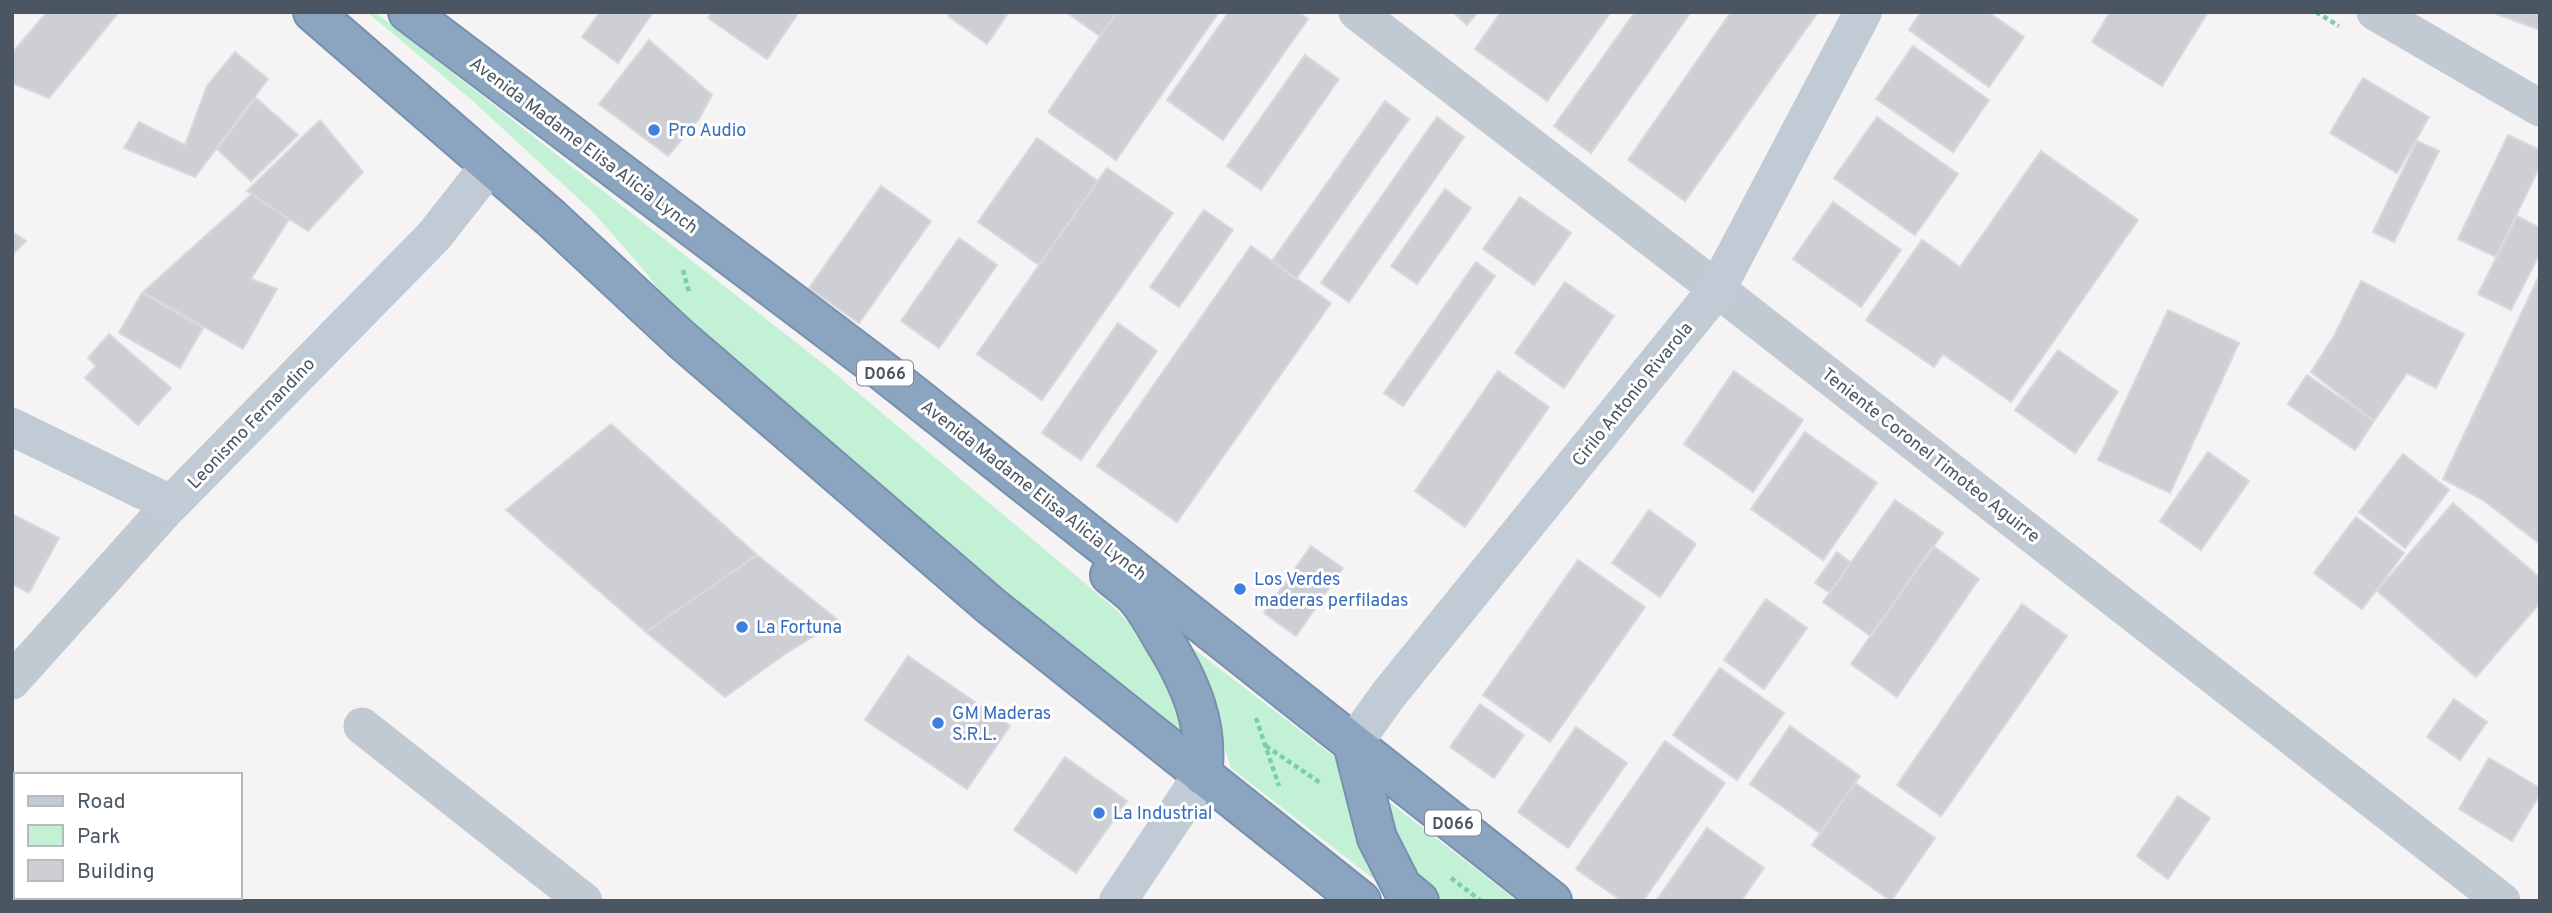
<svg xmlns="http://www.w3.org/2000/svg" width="2552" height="913" font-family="Overpass,sans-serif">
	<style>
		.green { fill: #c3f1d5 }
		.building { fill: #cdcfd5; stroke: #d7d9de; stroke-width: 2 }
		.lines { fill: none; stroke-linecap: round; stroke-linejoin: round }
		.highway-casing { stroke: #7690ad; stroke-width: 42 }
		.path { stroke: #7ad0a6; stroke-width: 4.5; stroke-dasharray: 5 3.5; stroke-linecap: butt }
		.street { stroke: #c1cad2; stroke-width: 37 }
		.secondary { stroke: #c1cbd6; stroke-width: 38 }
		.highway { stroke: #8ba5c1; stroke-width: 38 }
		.shop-dot { fill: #3f7fe0; stroke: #fff; stroke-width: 2.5 }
		.labels { text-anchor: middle; stroke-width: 6; stroke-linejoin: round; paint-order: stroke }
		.shield { fill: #fff; stroke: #808990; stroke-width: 2 }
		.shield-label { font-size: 16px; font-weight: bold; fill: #4a5661 }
		.shop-label { font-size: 18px; fill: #366cbe; stroke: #fff; text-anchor: start }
		.street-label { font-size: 18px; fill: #4a5661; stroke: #fff }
	</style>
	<rect width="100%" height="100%" fill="#f5f3f3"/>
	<path class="green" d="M367 12H375L826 366 1112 606 1145 639 1171 681 1185 735 790 417 673 311 647 274 594 213 474 102Z
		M1185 642 1341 762 1376 878 1371 877 1231 768 1208 696Z
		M1384 800 1388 801 1517 901H1440L1423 884 1396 843Z"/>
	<path class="building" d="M47 12H119L49 98 12 83V53Z
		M600 12H653L618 63 582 37Z
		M712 12H799L767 59 708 18Z
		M950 12H1009L987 44 948 16Z
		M1066 12H1117L1100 36Z
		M1117 12H1219L1116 160 1048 112Z
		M1229 12H1299L1308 19 1223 140 1167 100Z
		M1453 12H1478L1467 25Z
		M1501 12H1611L1547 101 1475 49Z
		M1635 12H1691L1591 153 1554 126Z
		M1731 12H1818L1685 201 1628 160Z
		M1921 12H1988L2024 37 1989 87 1909 30Z
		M2110 12H2208L2162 86 2092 42Z
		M2491 12H2540V30Z
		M649 40 712 95 699 119 668 156 599 104Z
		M1913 46 1989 100 1953 152 1876 99Z
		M235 52 268 79 195 177 124 148 139 122 185 145 207 86Z
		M1305 55 1339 79 1261 190 1227 166Z
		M2363 78 2429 117 2397 173 2330 133Z
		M256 98 298 135 251 181 217 149Z
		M1385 101 1409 119 1296 279 1272 261Z
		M1437 117 1464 137 1349 302 1321 283Z
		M1877 117 1958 174 1915 235 1834 178Z
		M320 120 363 172 308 231 247 191Z
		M2508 135 2540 150V166L2496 257 2458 239Z
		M1037 138 1098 181 1039 265 978 222Z
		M2417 141 2439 151 2394 242 2373 232Z
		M2041 151 2138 220 2011 402 1943 354 1934 367 1866 320 1922 240 1960 267Z
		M1107 168 1173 213 1042 400 977 354Z
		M881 186 931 221 859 323 809 288Z
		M1445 189 1471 208 1417 284 1391 266Z
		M252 194 289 219 251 279 277 289 243 349 143 292Z
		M1520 197 1571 233 1534 285 1483 249Z
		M1833 202 1901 250 1861 307 1793 259Z
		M1204 210 1233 230 1179 307 1150 287Z
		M2517 216 2540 228V253L2511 310 2478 294Z
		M12 232 26 241 12 255Z
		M959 238 997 265 939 348 901 321Z
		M1251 246 1331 303 1177 522 1097 466Z
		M1476 262 1495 276 1403 406 1384 393Z
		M2539 276 2540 277V544L2483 500 2443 479Z
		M2361 281 2464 334 2436 388 2407 373 2374 421 2311 372 2334 336Z
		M1565 282 1614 316 1564 388 1515 353Z
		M142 293 203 328 180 368 119 333Z
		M2168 310 2239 343 2170 493 2098 460Z
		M1118 323 1157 351 1081 460 1042 433Z
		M109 334 171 388 138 425 85 378 96 366 88 358Z
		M2058 350 2118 392 2075 453 2015 410Z
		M1498 371 1549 407 1465 527 1415 491Z
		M1734 371 1803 420 1753 492 1684 444Z
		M2307 375 2374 421 2355 450 2288 404Z
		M611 424 757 555 646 632 506 510Z
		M1805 432 1877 483 1823 560 1751 509Z
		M2208 452 2249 481 2201 550 2160 521Z
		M2403 454 2449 490 2405 548 2359 512Z
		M1895 500 1943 533 1871 636 1823 602Z
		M2453 503 2540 578V603L2476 677 2377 591Z
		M1649 510 1696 544 1660 597 1612 563Z
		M12 514 59 538 29 593 12 584Z
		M2356 517 2404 553 2362 609 2314 573Z
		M1311 546 1343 568 1296 636 1264 613Z
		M1933 546 1979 579 1897 697 1851 664Z
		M1837 552 1851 563 1830 593 1815 583Z
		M757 555 839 621 785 654 725 697 646 632Z
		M1578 560 1645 607 1550 742 1483 695Z
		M1766 599 1807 628 1764 689 1724 660Z
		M2022 604 2067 636 1941 816 1897 785Z
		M908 656 1010 726 967 789 865 720Z
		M1720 668 1784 713 1737 780 1673 735Z
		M2454 699 2487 722 2460 760 2427 737Z
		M1480 704 1524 735 1494 778 1450 747Z
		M1790 726 1860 776 1820 833 1750 784Z
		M1576 727 1627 763 1568 848 1518 812Z
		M1665 741 1725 783 1643 901H1622L1576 869Z
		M1065 757 1127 801 1076 873 1014 830Z
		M2489 758 2540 788V794L2512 841 2459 809Z
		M1855 783 1935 838 1891 901 1812 845Z
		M2178 796 2210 818 2168 879 2137 856Z
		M1707 828 1764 868 1741 901H1656Z"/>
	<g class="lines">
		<defs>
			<path id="highway" d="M313 12 551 218 681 339 991 606 1361 901
				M408 12 884 372 1552 901
				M1110 575C1118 582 1128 589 1135 596 1147 609 1156 627 1165 642 1190 683 1209 725 1202 775
				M1353 744 1377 838 1402 887 1419 901"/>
		</defs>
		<use href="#highway" class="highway-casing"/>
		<path class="path" d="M2316 12 2339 26
			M683 270 689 292
			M1256 718 1279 786
			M1266 746 1322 784
			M1451 878 1481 901"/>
		<path class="street" d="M1357 12 1717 289 2502 901
			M2375 12 2540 108
			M12 681 171 504
			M362 726 584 901"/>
		<path class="secondary" d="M12 427 171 504 434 236 489 166
			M1353 744 1389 694 1717 289 1863 12
			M1118 901 1202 775"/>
		<use href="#highway" class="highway"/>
	</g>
	<g class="shop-dot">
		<circle cx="654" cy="130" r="7"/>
		<circle cx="1240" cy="589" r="7"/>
		<circle cx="742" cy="627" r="7"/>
		<circle cx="938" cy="723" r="7"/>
		<circle cx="1099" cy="813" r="7"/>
	</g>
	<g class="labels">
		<g class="shield">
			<rect x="857" y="360.5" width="56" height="25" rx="5"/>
			<rect x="1425" y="810.5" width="56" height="25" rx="5"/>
		</g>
		<g class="shield-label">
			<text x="885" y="379">D066</text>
			<text x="1453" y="829">D066</text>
		</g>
		<g class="shop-label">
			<text x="668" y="136">Pro Audio</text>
			<text x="1254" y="585">Los Verdes<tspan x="1254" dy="21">maderas perfiladas</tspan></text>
			<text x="756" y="633">La Fortuna</text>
			<text x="952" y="719">GM Maderas<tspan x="952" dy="21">S.R.L.</tspan></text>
			<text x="1113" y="819">La Industrial</text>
		</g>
		<g class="street-label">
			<text transform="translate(584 145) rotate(37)" y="6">Avenida Madame Elisa Alicia Lynch</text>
			<text transform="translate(1632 394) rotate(-51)" y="6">Cirilo Antonio Rivarola</text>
			<text transform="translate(251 423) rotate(-46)" y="6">Leonismo Fernandino</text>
			<text transform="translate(1931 455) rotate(38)" y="6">Teniente Coronel Timoteo Aguirre</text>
			<text transform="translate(1034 490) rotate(38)" y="6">Avenida Madame Elisa Alicia Lynch</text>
		</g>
	</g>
	<rect width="2552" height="913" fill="none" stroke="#4a5661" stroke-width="28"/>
	<rect x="14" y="773" width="228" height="126" fill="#ffffff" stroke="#b7bbc0" stroke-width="2"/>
	<rect x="28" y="796" width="35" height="10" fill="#c1cbd6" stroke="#b7bbc0" stroke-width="2"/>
	<text x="77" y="808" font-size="21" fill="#4a5661">Road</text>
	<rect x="28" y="825" width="35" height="21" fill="#c3f1d5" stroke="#b7bbc0" stroke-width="2"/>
	<text x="77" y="843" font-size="21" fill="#4a5661">Park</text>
	<rect x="28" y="860" width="35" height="21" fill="#cdcfd5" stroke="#b7bbc0" stroke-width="2"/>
	<text x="77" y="878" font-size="21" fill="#4a5661">Building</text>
</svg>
